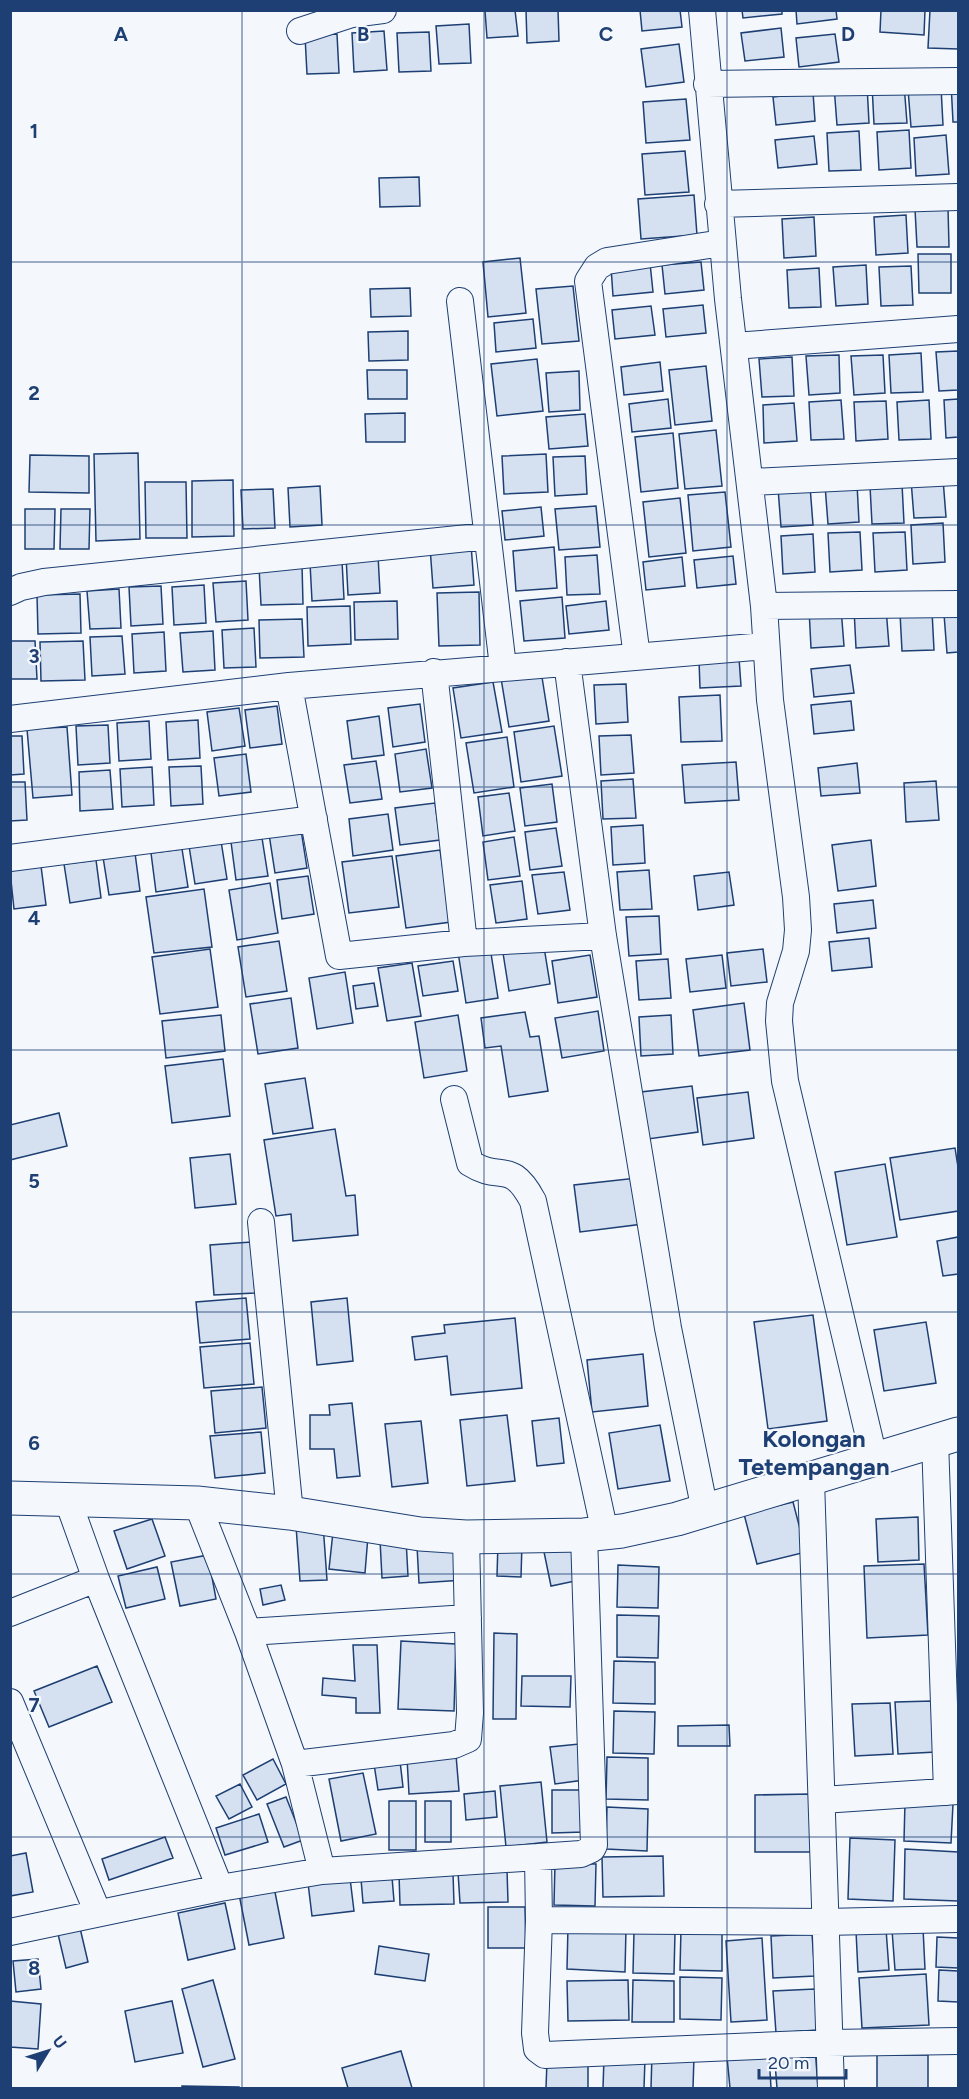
<svg xmlns="http://www.w3.org/2000/svg" width="969" height="2099" font-family="Figtree,sans-serif">
	<style>
		.building { fill: #d5e0f0; stroke: #1d3f73; stroke-width: 1.5 }
		.lines { fill: none; stroke-linecap: round; stroke-linejoin: round }
		.street-casing { stroke: #1d3f73; stroke-width: 28 }
		.secondary-casing { stroke: #1d3f73; stroke-width: 35 }
		.street { stroke: #f4f7fb; stroke-width: 26 }
		.secondary { stroke: #f4f7fb; stroke-width: 33 }
		.grid { fill: none; stroke: #1d3f73; stroke-width: 1.5; stroke-opacity: 0.55 }
		.labels { text-anchor: middle; stroke-width: 4.5; stroke-linejoin: round; paint-order: stroke }
		.quarter-label { font-size: 24px; font-weight: bold; fill: #1d3f73; stroke: #f4f7fb }
		.grid-label { font-size: 20px; text-anchor: middle; font-weight: bold; fill: #1d3f73; stroke: #f4f7fb; stroke-width: 4.5; stroke-linejoin: round; paint-order: stroke }
	</style>
	<rect width="100%" height="100%" fill="#f4f7fb"/>
	<path class="building" d="M515 10 518 36 487 38 485 11Z
		M526 10H558L559 41 527 43Z
		M640 10H680L682 27 642 31Z
		M742 10H782V14L743 18Z
		M796 10H836L837 19 797 24Z
		M881 10H925L924 35 880 32Z
		M930 10 958 11V49L928 48Z
		M469 24 471 63 439 64 436 26Z
		M781 28 784 57 745 61 741 33Z
		M384 31 387 70 354 72 352 33Z
		M429 32 431 71 399 72 397 33Z
		M337 34 339 73 307 74 305 36Z
		M835 34 839 62 799 67 796 38Z
		M679 44 684 82 646 87 641 49Z
		M951 83H958V122H953Z
		M904 84 907 123 874 124 872 85Z
		M867 85 869 123 837 125 834 86Z
		M941 87 943 125 911 127 908 89Z
		M813 92 815 121 776 125 773 97Z
		M686 99 690 140 646 143 643 102Z
		M909 130 911 168 879 170 877 132Z
		M859 131 861 170 829 171 827 133Z
		M946 135 949 174 916 176 914 138Z
		M814 136 817 164 778 168 775 140Z
		M685 151 689 192 645 195 642 154Z
		M419 177 420 206 380 207 379 178Z
		M694 195 697 235 641 239 638 199Z
		M948 208 949 247H917L915 209Z
		M906 215 908 253 876 255 874 217Z
		M814 217 816 256 784 258 782 219Z
		M918 254H951V293H919Z
		M520 258 526 313 488 317 483 262Z
		M701 262 704 290 665 294 662 265Z
		M650 263 653 292 613 296 611 267Z
		M866 265 868 304 836 306 833 267Z
		M911 266 913 305 881 306 879 267Z
		M819 268 821 307 789 308 787 270Z
		M573 286 579 341 542 344 536 289Z
		M410 288 411 316 371 317 370 289Z
		M703 305 706 333 666 337 663 309Z
		M651 306 655 335 615 339 612 310Z
		M533 319 536 348 496 352 494 323Z
		M408 331V360L369 361 368 332Z
		M958 351V390L939 391 936 352Z
		M921 353 923 392 891 393 889 355Z
		M839 355 840 393 809 395 806 356Z
		M883 355 885 393 854 395 851 356Z
		M792 357 794 396 762 397 759 359Z
		M537 359 543 411 497 416 491 364Z
		M660 362 663 391 624 395 621 367Z
		M706 366 712 421 675 425 669 370Z
		M367 370H407V399H368Z
		M579 371 580 410 549 412 546 373Z
		M668 399 671 428 632 432 629 404Z
		M958 399V437L946 438 944 400Z
		M841 400 844 439 811 440 809 402Z
		M929 400 931 439 899 440 897 402Z
		M886 401 888 439 856 441 854 402Z
		M794 403 797 441 764 443 763 405Z
		M405 413V442H366L365 414Z
		M585 414 588 446 549 449 546 417Z
		M716 430 722 486 685 489 679 434Z
		M673 433 678 488 641 492 635 437Z
		M138 453 140 539 96 541 94 454Z
		M546 454 548 492 504 494 502 456Z
		M30 455 89 456V493L29 492Z
		M585 456 587 494 555 496 553 457Z
		M943 479 946 517 914 518 911 480Z
		M233 480 234 536 192 537V481Z
		M145 482H186L187 538H146Z
		M857 484 859 522 828 524 825 485Z
		M902 484 904 523 872 524 870 486Z
		M320 486 322 525 290 527 288 488Z
		M810 486 813 525 781 527 778 488Z
		M273 489 275 528 243 529 241 490Z
		M725 492 731 547 693 551 688 495Z
		M680 498 686 553 649 557 643 502Z
		M596 506 600 547 559 550 555 509Z
		M541 507 544 536 505 540 502 511Z
		M25 509H55L54 549H25Z
		M61 509H90L89 549H60Z
		M943 523 945 562 913 564 911 525Z
		M860 532 862 570 830 572 828 533Z
		M905 532 907 570 875 572 873 533Z
		M813 534 815 572 783 574 781 536Z
		M471 544 474 585 433 588 430 547Z
		M554 547 557 588 516 591 513 551Z
		M378 555 380 593 348 595 346 556Z
		M597 555 600 594 567 595 565 557Z
		M733 556 736 584 697 588 694 560Z
		M682 557 685 586 646 590 643 562Z
		M342 561 344 599 312 601 310 563Z
		M302 565 303 604 261 605 259 567Z
		M246 581 248 620 216 622 213 583Z
		M204 585 206 623 174 625 172 587Z
		M161 586 163 624 131 626 129 587Z
		M119 589 121 628 90 629 87 591Z
		M479 592 480 645 439 646 437 593Z
		M80 594 81 633 38 634 37 595Z
		M562 597 565 638 524 641 520 601Z
		M397 601 398 639 355 640 354 602Z
		M606 601 609 630 569 634 566 606Z
		M350 606 351 644 308 646 307 607Z
		M841 608 844 646 811 648 809 609Z
		M886 608 889 646 856 648 854 609Z
		M932 611 934 650 902 651 900 613Z
		M958 613V652L947 653 944 614Z
		M302 619 304 657 260 658 259 620Z
		M254 628 256 667 224 668 222 630Z
		M213 631 215 670 183 672 180 633Z
		M164 632 166 671 134 673 132 634Z
		M122 636 125 674 92 676 90 637Z
		M10 641H35L37 679H10Z
		M83 641 85 680 41 681 40 642Z
		M739 658 741 686 700 688 699 660Z
		M850 665 854 693 814 697 811 669Z
		M541 671 549 721 509 727 501 678Z
		M493 682 502 732 461 738 453 688Z
		M626 684 628 722 596 724 594 685Z
		M720 695 722 741 681 742 679 697Z
		M851 701 854 730 814 734 811 705Z
		M420 704 425 742 393 747 388 708Z
		M277 706 282 744 250 748 245 710Z
		M239 708 245 746 212 751 207 712Z
		M379 716 384 755 352 759 347 721Z
		M198 720 200 758 168 760 166 722Z
		M149 721 151 759 119 761 117 723Z
		M108 725 110 763 78 765 76 726Z
		M554 726 562 776 521 782 514 732Z
		M67 727 72 795 33 798 27 729Z
		M631 735 634 773 601 775 599 736Z
		M10 736H22L24 774 10 775Z
		M507 737 514 787 474 793 466 743Z
		M426 749 432 788 400 792 395 754Z
		M246 754 251 792 219 796 214 758Z
		M376 761 382 799 350 803 344 765Z
		M736 762 739 800 685 803 682 765Z
		M857 763 860 793 821 796 818 768Z
		M201 766 203 804 171 806 169 767Z
		M152 767 154 805 122 807 120 769Z
		M110 770 113 809 80 811 79 772Z
		M633 779 636 818 603 819 601 781Z
		M936 781 939 820 906 822 904 783Z
		M10 782H25L27 820 10 821Z
		M552 784 557 822 525 826 520 788Z
		M509 793 515 831 483 836 478 797Z
		M435 803 440 840 400 845 395 808Z
		M388 814 393 850 353 856 349 819Z
		M643 825 645 863 613 865 611 827Z
		M556 828 562 866 530 870 525 832Z
		M301 830 307 868 275 873 269 834Z
		M514 837 520 876 488 880 483 842Z
		M262 838 268 876 236 880 231 842Z
		M871 840 876 886 838 891 832 845Z
		M221 841 227 879 195 884 189 846Z
		M182 849 188 887 156 892 151 853Z
		M440 850 451 922 406 928 396 856Z
		M135 853 140 891 109 895 103 857Z
		M392 856 399 907 349 913 342 862Z
		M96 860 101 898 70 903 64 864Z
		M41 866 46 905 14 909 10 871Z
		M649 870 652 909 620 910 617 872Z
		M564 872 570 910 538 914 532 875Z
		M729 872 734 905 698 910 694 876Z
		M308 876 314 914 282 919 277 880Z
		M522 881 527 919 496 923 490 885Z
		M270 883 278 933 237 940 229 890Z
		M204 889 212 947 154 953 146 897Z
		M873 900 876 928 837 933 834 904Z
		M659 916 661 954 629 956 626 917Z
		M869 938 872 967 832 971 829 942Z
		M279 941 287 991 246 997 238 947Z
		M490 947 498 998 466 1003 458 952Z
		M544 947 550 984 509 991 503 953Z
		M210 949 218 1007 160 1014 152 957Z
		M763 949 767 982 731 986 727 953Z
		M590 955 597 997 558 1003 552 961Z
		M722 955 726 988 690 992 686 959Z
		M668 959 671 998 639 1000 636 961Z
		M453 961 458 991 423 996 418 966Z
		M412 963 421 1016 387 1021 378 968Z
		M345 972 353 1023 317 1029 309 978Z
		M374 983 378 1006 356 1009 353 986Z
		M291 998 298 1048 258 1054 250 1004Z
		M744 1003 750 1050 699 1056 693 1010Z
		M598 1011 604 1051 562 1058 555 1018Z
		M525 1012 530 1037 539 1036 548 1091 509 1097 501 1046 485 1048 481 1018Z
		M221 1015 225 1051 166 1058 162 1021Z
		M458 1015 467 1071 424 1078 415 1022Z
		M671 1015 673 1054 641 1056 639 1017Z
		M223 1059 230 1116 172 1123 165 1066Z
		M305 1078 313 1128 273 1134 265 1084Z
		M692 1086 698 1132 648 1139 641 1092Z
		M748 1092 754 1138 703 1145 697 1098Z
		M59 1113 67 1146 10 1160V1125Z
		M335 1129 346 1196 355 1195 358 1235 293 1241 291 1214 276 1216 264 1140Z
		M955 1148 958 1167V1211L900 1220 890 1158Z
		M230 1154 236 1204 195 1208 190 1158Z
		M885 1164 897 1237 847 1245 835 1172Z
		M637 1178 643 1224 580 1232 574 1185Z
		M958 1237V1274L943 1276 937 1241Z
		M251 1242 255 1293 214 1295 210 1245Z
		M246 1298 250 1339 200 1343 196 1302Z
		M347 1298 353 1361 317 1365 311 1302Z
		M813 1315 827 1421 768 1429 754 1322Z
		M515 1318 522 1388 451 1395 447 1356 415 1360 412 1337 445 1333 444 1325Z
		M926 1322 936 1383 884 1391 874 1330Z
		M250 1343 254 1384 204 1388 200 1347Z
		M643 1354 648 1406 592 1412 587 1360Z
		M262 1387 266 1428 215 1433 211 1391Z
		M352 1403 360 1476 337 1478 334 1449H310V1415H330L329 1405Z
		M507 1415 515 1481 467 1486 460 1420Z
		M559 1418 564 1463 537 1466 532 1421Z
		M421 1421 428 1483 392 1487 385 1424Z
		M660 1425 670 1481 618 1489 609 1433Z
		M261 1432 265 1473 215 1478 210 1436Z
		M793 1502 806 1552 757 1564 744 1514Z
		M918 1517 919 1560 878 1562 876 1519Z
		M152 1519 165 1556 127 1569 114 1531Z
		M323 1524 327 1580 300 1581 296 1526Z
		M333 1532 368 1536 365 1573 329 1569Z
		M406 1539 408 1576 382 1578 380 1540Z
		M572 1541 580 1580 551 1586 543 1547Z
		M498 1542 522 1543 521 1577 497 1576Z
		M462 1544 464 1580 419 1583 417 1546Z
		M208 1555 216 1599 180 1606 171 1562Z
		M924 1564 928 1635 867 1638 864 1566Z
		M618 1565 659 1567 658 1608 617 1607Z
		M157 1567 165 1599 126 1608 118 1576Z
		M281 1585 285 1600 263 1605 260 1589Z
		M617 1615 659 1616 658 1658 617 1657Z
		M494 1633 517 1634 516 1719H493Z
		M401 1641 456 1644 454 1711 398 1709Z
		M353 1645H377L380 1713H356V1698L322 1695 323 1678 355 1681Z
		M614 1661 655 1662V1704L613 1703Z
		M97 1666 112 1702 49 1727 34 1691Z
		M522 1676H571L570 1707 521 1706Z
		M933 1701 936 1752 898 1754 895 1702Z
		M890 1703 893 1754 855 1756 852 1704Z
		M614 1711 655 1712 654 1754 613 1753Z
		M729 1725 730 1746H678V1726Z
		M579 1744 584 1780 555 1784 550 1747Z
		M456 1755 459 1791 409 1794 407 1758Z
		M607 1757 648 1758V1800L606 1799Z
		M273 1759 286 1784 257 1800 243 1775Z
		M400 1761 403 1787 378 1790 374 1764Z
		M363 1773 376 1834 341 1841 329 1779Z
		M541 1782 547 1842 506 1847 500 1786Z
		M240 1784 252 1807 229 1819 216 1796Z
		M552 1790H583L584 1832 552 1833Z
		M495 1791 497 1817 466 1820 464 1794Z
		M811 1794V1852H755V1795Z
		M286 1797 303 1840 284 1847 267 1804Z
		M389 1801H416V1850H389Z
		M425 1801H451V1842H425Z
		M905 1802 953 1804 951 1843 904 1841Z
		M607 1807 648 1809 647 1851 606 1849Z
		M259 1814 268 1842 225 1855 216 1828Z
		M165 1837 173 1858 109 1880 102 1859Z
		M850 1838 895 1840 893 1901 848 1899Z
		M905 1849 958 1852V1901L904 1899Z
		M26 1853 33 1892 10 1896V1856Z
		M663 1856 664 1896 603 1897 602 1857Z
		M555 1863 596 1864 595 1906 554 1905Z
		M507 1870 508 1902 460 1903 458 1872Z
		M453 1873 454 1904 400 1905 399 1874Z
		M392 1877 394 1901 363 1903 361 1879Z
		M350 1878 354 1911 312 1916 308 1883Z
		M274 1887 284 1938 249 1945 239 1894Z
		M225 1903 235 1949 188 1960 178 1913Z
		M488 1907H525L526 1948H488Z
		M568 1926 626 1928 625 1972 567 1969Z
		M80 1928 88 1962 66 1968 58 1934Z
		M923 1928 925 1969 895 1970 892 1930Z
		M681 1929H722V1971L680 1970Z
		M886 1929 889 1970 858 1972 856 1931Z
		M634 1931 675 1932 674 1974 633 1973Z
		M812 1934 815 1976 773 1978 771 1936Z
		M937 1937 958 1938V1968L936 1967Z
		M762 1938 767 2020 731 2022 726 1941Z
		M379 1946 429 1954 425 1981 375 1974Z
		M38 1959 41 1989 16 1992 13 1961Z
		M939 1970 958 1971V2002L938 2001Z
		M926 1974 929 2025 862 2028 859 1978Z
		M680 1977 722 1978 721 2020 680 2019Z
		M213 1980 235 2059 203 2067 182 1989Z
		M628 1980 629 2020 568 2021 567 1981Z
		M633 1980 674 1981V2022H632Z
		M815 1989 817 2030 776 2033 773 1991Z
		M10 2001 41 2004 38 2049 10 2047Z
		M172 2001 183 2053 135 2062 125 2011Z
		M815 2047 818 2088H777L774 2050Z
		M401 2051 412 2088H348L342 2068Z
		M652 2054 694 2056 693 2088H651Z
		M769 2054 771 2088H730L727 2057Z
		M877 2055H928V2088H877Z
		M604 2058 645 2059 644 2088H603Z
		M547 2061 588 2062V2088H546Z
		M182 2086 239 2087V2088H182Z"/>
	<g class="lines">
		<defs>
			<path id="street" d="M702 10 728 299 764 606 770 700 796 897 798 930 796 951 780 1003 779 1021 785 1081 874 1458
				M300 31 352 14 383 10
				M707 84 958 81
				M718 204 958 197
				M460 301 503 667
				M734 346 958 329
				M750 482 958 472
				M10 592 21 587 44 582 487 536
				M764 606 958 604
				M637 657 588 281 597 267 607 261 722 243
				M567 662 603 936 668 1328 705 1511
				M434 672 464 943
				M289 686 339 956 464 943 603 936
				M10 719 289 686 766 646
				M10 858 314 819
				M454 1099 470 1163C501 1183 510 1158 533 1201L605 1533
				M261 1222 290 1513
				M935 1440 947 1792
				M811 1480 831 2088
				M197 1503 248 1632 295 1764 322 1871
				M96 1579 220 1888
				M10 1613 96 1579 67 1498
				M248 1632 468 1618
				M10 1702 98 1913
				M295 1764 454 1745 468 1739 470 1713 466 1537
				M822 1800 958 1791
				M538 1857 581 1854 592 1849 594 1845 584 1535
				M958 1919 825 1922 539 1920 535 2033 537 2049 545 2055 829 2043 958 2041
				M10 1932 220 1888 322 1871 538 1857 539 1920"/>
			<path id="secondary" d="M10 1498 197 1503 290 1513 420 1534 466 1537 584 1535 622 1531 677 1519 958 1434"/>
		</defs>
		<use href="#street" class="street-casing"/>
		<use href="#secondary" class="secondary-casing"/>
		<use href="#street" class="street"/>
		<use href="#secondary" class="secondary"/>
	</g>
	<path class="grid" d="M242 10V2088M484 10V2088M727 10V2088M10 262H958M10 525H958M10 787H958M10 1050H958M10 1312H958M10 1574H958M10 1837H958"/>
	<g class="labels">
		<g class="quarter-label">
			<text x="814" y="1447">Kolongan<tspan x="814" dy="28">Tetempangan</tspan></text>
		</g>
	</g>
	<g class="grid-label">
		<text x="121" y="41">A</text>
		<text x="363" y="41">B</text>
		<text x="606" y="41">C</text>
		<text x="848" y="41">D</text>
		<text x="34" y="138">1</text>
		<text x="34" y="400">2</text>
		<text x="34" y="663">3</text>
		<text x="34" y="925">4</text>
		<text x="34" y="1188">5</text>
		<text x="34" y="1450">6</text>
		<text x="34" y="1712">7</text>
		<text x="34" y="1975">8</text>
	</g>
	<rect width="969" height="2099" fill="none" stroke="#1d3f73" stroke-width="24"/>
	<g transform="translate(48 2051) rotate(52)" stroke="#f4f7fb" stroke-width="4.5" paint-order="stroke">
	<path d="M0-4.5L10 22L0 15L-10 22Z" fill="#1d3f73"/>
	<text y="-9" font-size="16" font-weight="bold" text-anchor="middle" fill="#1d3f73">U</text>
	</g>
	<path d="M759 2069v9h87v-9" fill="none" stroke="#1d3f73" stroke-width="3"/>
	<text x="768" y="2069" font-size="18" fill="#1d3f73" stroke="#f4f7fb" stroke-width="4.5" paint-order="stroke">20 m</text>
</svg>
